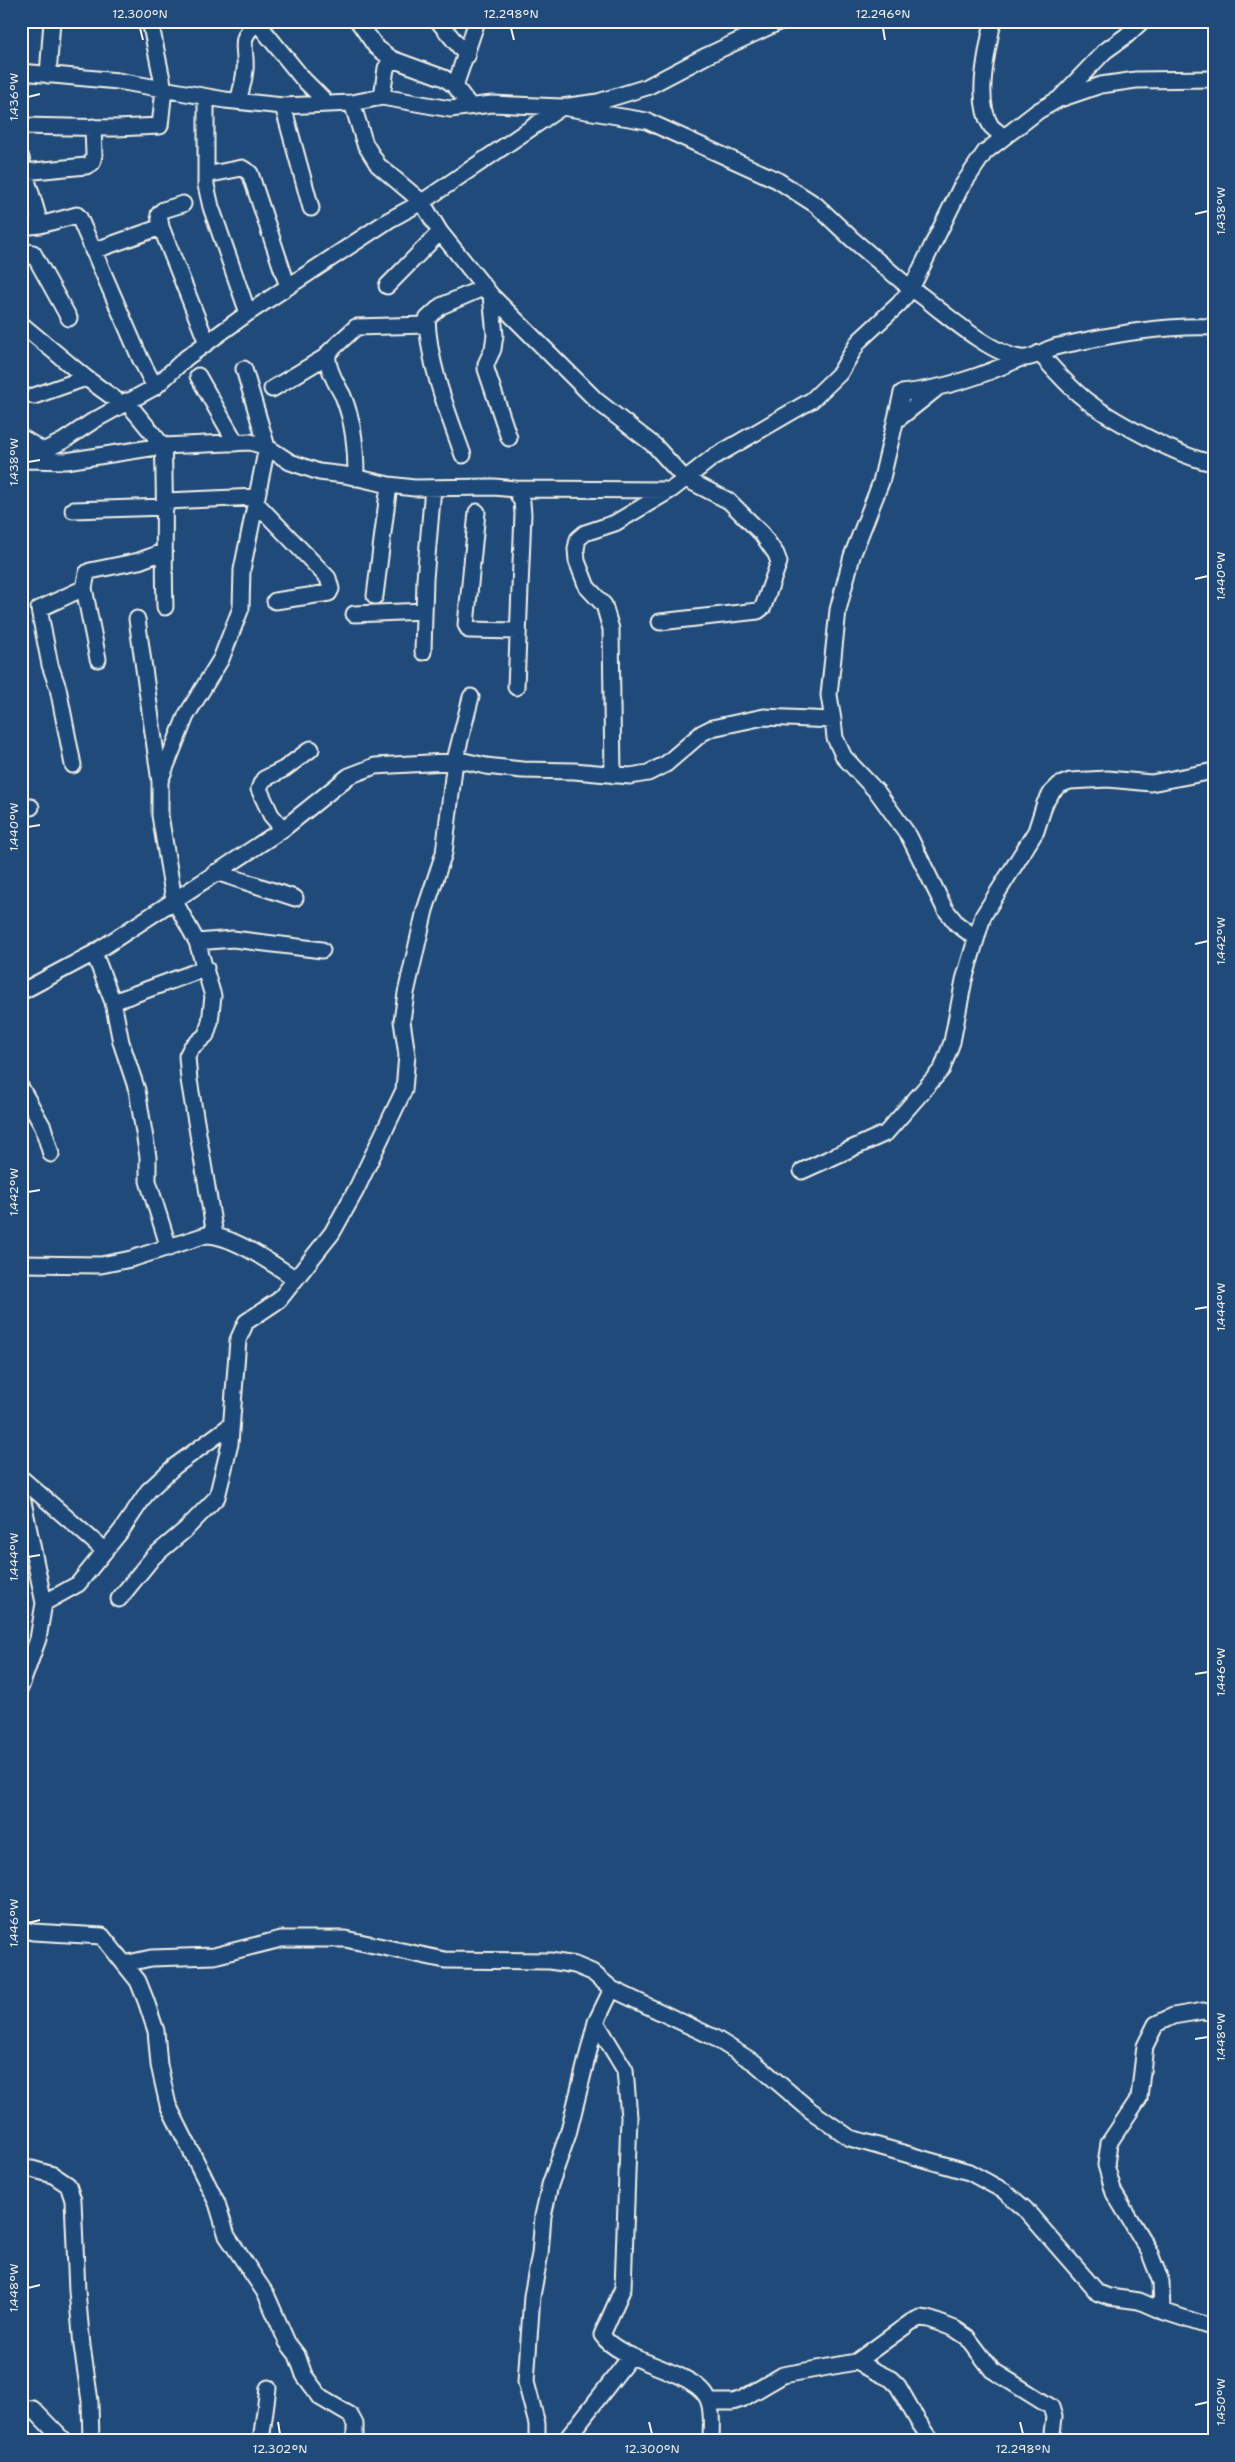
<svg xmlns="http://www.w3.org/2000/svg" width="1235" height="2462" font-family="'Shantell Sans',sans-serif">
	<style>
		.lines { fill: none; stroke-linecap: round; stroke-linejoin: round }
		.minor-casing { stroke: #f4f1e8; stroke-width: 19 }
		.minor { stroke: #1f4a7a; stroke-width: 15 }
		.ticks { fill: none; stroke: #f4f1e8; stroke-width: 2 }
		.neatline { fill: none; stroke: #f4f1e8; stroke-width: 2 }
		.ticks-label { font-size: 12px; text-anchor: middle; fill: #f4f1e8 }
	</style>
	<rect width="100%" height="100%" fill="#1f4a7a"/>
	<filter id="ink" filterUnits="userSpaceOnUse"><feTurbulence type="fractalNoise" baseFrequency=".02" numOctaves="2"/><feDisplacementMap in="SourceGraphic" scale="10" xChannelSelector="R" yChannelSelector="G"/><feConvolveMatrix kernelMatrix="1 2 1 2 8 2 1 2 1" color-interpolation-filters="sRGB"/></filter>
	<g filter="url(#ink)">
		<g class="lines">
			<defs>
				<path id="minor" d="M256 21 303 79 328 104
					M358 21 376 47 392 59 444 78 455 86 470 106
					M438 21 467 56
					M993 21C988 49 974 100 991 126 994 129 999 133 1003 136
					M21 72 118 81 225 100 283 106 352 103 382 97 450 109 492 104 562 107 647 121 777 180 816 205 852 239 911 289C923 295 931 304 942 312 961 327 995 354 1020 358 1033 360 1046 348 1059 346 1111 335 1161 325 1214 327
					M48 75 52 21
					M455 86 477 21
					M206 97V185L211 207 248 313
					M382 97 386 68 392 59
					M1060 99 1101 85 1136 80 1214 79
					M238 101C241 91 244 80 245 70 247 50 237 38 256 24
					M352 103 365 144 378 165 422 202 440 232 491 295 495 335 493 349 486 364V369L509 438
					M283 106 311 208
					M21 126 116 128 160 126 164 89 150 21
					M21 158C26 181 35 202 40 225
					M24 172 86 166 92 163 94 155 93 127
					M206 175 242 168 250 173 288 287
					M183 204 163 210 159 214 161 227 207 343
					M21 227 40 225 77 215 79 217 140 358 155 387
					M93 251 161 227
					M21 255 27 252 33 253 69 318
					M387 286 440 232
					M491 295 597 401 655 446 684 478 729 501 762 534 776 554 779 562 763 607 758 611 660 622
					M21 324 86 378 122 404
					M1039 353C1053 368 1066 384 1082 397 1107 418 1182 459 1214 463
					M198 376 236 443
					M272 389 327 356
					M34 396 86 378
					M126 401 163 446 250 442 267 447 290 462 319 472 345 475 389 485 414 488 494 487 515 489 522 502 523 514 516 687
					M897 420 936 389
					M21 437 42 450
					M463 455C447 410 429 366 427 319L441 306 485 287
					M27 460 66 461 163 446C166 500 163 554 165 607
					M21 462 63 441 93 421 155 387 186 358 248 313 389 220 422 202 562 107 598 102 647 87 706 56 781 21
					M356 478C356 449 354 423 343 396 337 385 324 364 329 352L356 327 427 325
					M515 489 671 490 712 458 812 400 840 373 859 341 899 304 911 289 960 189 985 152 1038 111 1059 99 1105 51 1126 36 1142 21
					M166 501 257 497
					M257 504 328 578 331 589 329 593 275 601
					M73 510 166 507
					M477 512 466 625 469 630 517 631
					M375 596 389 485
					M354 614 424 611
					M137 619 160 782V815L174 900 197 942 213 996 210 1022 206 1035 191 1048 187 1056 189 1080 215 1235
					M423 652 425 579 433 488
					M98 659 84 588 87 573 90 571 139 561 163 552
					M73 765 58 688 50 665 39 609 84 588
					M613 775 611 629 604 605 587 587 577 561 576 549 578 539 585 533 615 523 669 491
					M160 781 186 716 221 659 241 608 242 570 267 447 244 369
					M21 807H31
					M283 829 271 815 259 789 261 784 264 779 284 769 311 749
					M216 872 295 898
					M976 938 957 924 945 909 909 836 878 793 844 757 835 738 833 720 829 695 838 610 852 556 881 482 902 393C946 388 980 377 1021 358
					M197 942 233 939 322 950
					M94 953 113 1002 121 1042 137 1090 148 1157V1181L169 1248
					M21 992 94 953 283 829 349 776 375 766 464 761 486 766 522 770 574 771 630 776 648 773 666 764 702 733 712 728 764 717 833 720
					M113 1002 206 968
					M21 1088 43 1127 51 1154
					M802 1171 886 1133 942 1069 952 1042 964 980 983 916 1036 831 1045 803 1052 792 1059 785 1070 781 1108 779 1151 783 1214 771
					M21 1264 101 1265 131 1259 206 1235C233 1235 274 1265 296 1279
					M21 1478 105 1551
					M21 1492 44 1603 38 1639 21 1686
					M119 1599 153 1557 185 1530 217 1497 230 1444 238 1340 246 1322 279 1300 332 1233 356 1190 404 1090 407 1055 402 1021 406 993 425 910 444 853 455 760 471 697
					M44 1603 78 1584 121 1531 148 1491 175 1466 231 1425
					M21 1929 33 1932 102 1936 138 1981 146 2001 156 2031 159 2065 168 2105 217 2203 227 2236 266 2294 287 2342 297 2355 304 2375 321 2398 350 2415 355 2424V2441
					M124 1964 151 1958 214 1956 281 1939H345L445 1960 550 1961 575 1965 592 1972 612 1989 713 2037 755 2063 810 2110 850 2138 969 2172 1004 2191 1025 2209 1098 2293 1109 2297 1139 2301 1162 2311 1214 2328
					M596 2022 625 2070 629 2117 623 2288 602 2335C621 2364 700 2370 709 2402 713 2414 711 2428 711 2441
					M21 2168 32 2169 53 2175 68 2185 73 2200 77 2291 82 2346 90 2401 91 2441
					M1162 2311 1161 2282 1149 2251 1114 2193 1106 2165 1109 2143 1139 2098 1145 2046 1156 2024 1173 2016 1203 2011 1214 2013
					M856 2362 911 2322 920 2318 929 2319 955 2329 967 2337 992 2370 1051 2407 1054 2417 1051 2441
					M709 2402H733L742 2399 783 2375 856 2362 891 2379 898 2386 918 2421 932 2441
					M21 2408 33 2409 64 2441
					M261 2441 268 2388
					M537 2441V2424L526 2382 532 2296 540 2254 543 2216 550 2185 568 2134 596 2022 612 1989
					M565 2441 631 2356"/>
			</defs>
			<use href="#minor" class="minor-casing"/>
			<use href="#minor" class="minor"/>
		</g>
	</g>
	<path class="ticks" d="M140 28 143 40M511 28 514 40M883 28 885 40M28 97 40 94M1195 214 1208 211M28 462 40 460M1195 579 1208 576M28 827 40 825M1195 944 1208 941M28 1192 40 1190M1195 1309 1208 1307M28 1557 40 1555M1195 1674 1208 1672M28 1923 40 1920M1195 2039 1208 2037M28 2288 40 2285M1195 2405 1208 2402M278 2422 280 2434M649 2422 652 2434M1020 2422 1023 2434"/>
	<rect width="1235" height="2462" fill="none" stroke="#1f4a7a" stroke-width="55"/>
	<rect x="28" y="28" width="1180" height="2406" class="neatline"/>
	<g class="ticks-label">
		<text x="140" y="18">12.300°N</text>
		<text x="511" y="18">12.298°N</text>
		<text x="883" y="18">12.296°N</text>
		<text transform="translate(14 97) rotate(-90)" y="4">1.436°W</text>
		<text transform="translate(1221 211) rotate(-90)" y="4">1.438°W</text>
		<text transform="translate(14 462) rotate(-90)" y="4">1.438°W</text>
		<text transform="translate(1221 576) rotate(-90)" y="4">1.440°W</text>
		<text transform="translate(14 827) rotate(-90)" y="4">1.440°W</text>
		<text transform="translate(1221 941) rotate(-90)" y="4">1.442°W</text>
		<text transform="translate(14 1192) rotate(-90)" y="4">1.442°W</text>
		<text transform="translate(1221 1307) rotate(-90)" y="4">1.444°W</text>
		<text transform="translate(14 1557) rotate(-90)" y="4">1.444°W</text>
		<text transform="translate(1221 1672) rotate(-90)" y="4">1.446°W</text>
		<text transform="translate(14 1923) rotate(-90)" y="4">1.446°W</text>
		<text transform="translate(1221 2037) rotate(-90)" y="4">1.448°W</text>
		<text transform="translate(14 2288) rotate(-90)" y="4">1.448°W</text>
		<text transform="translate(1221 2402) rotate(-90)" y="4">1.450°W</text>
		<text x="280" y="2453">12.302°N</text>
		<text x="652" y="2453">12.300°N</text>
		<text x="1023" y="2453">12.298°N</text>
	</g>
</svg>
